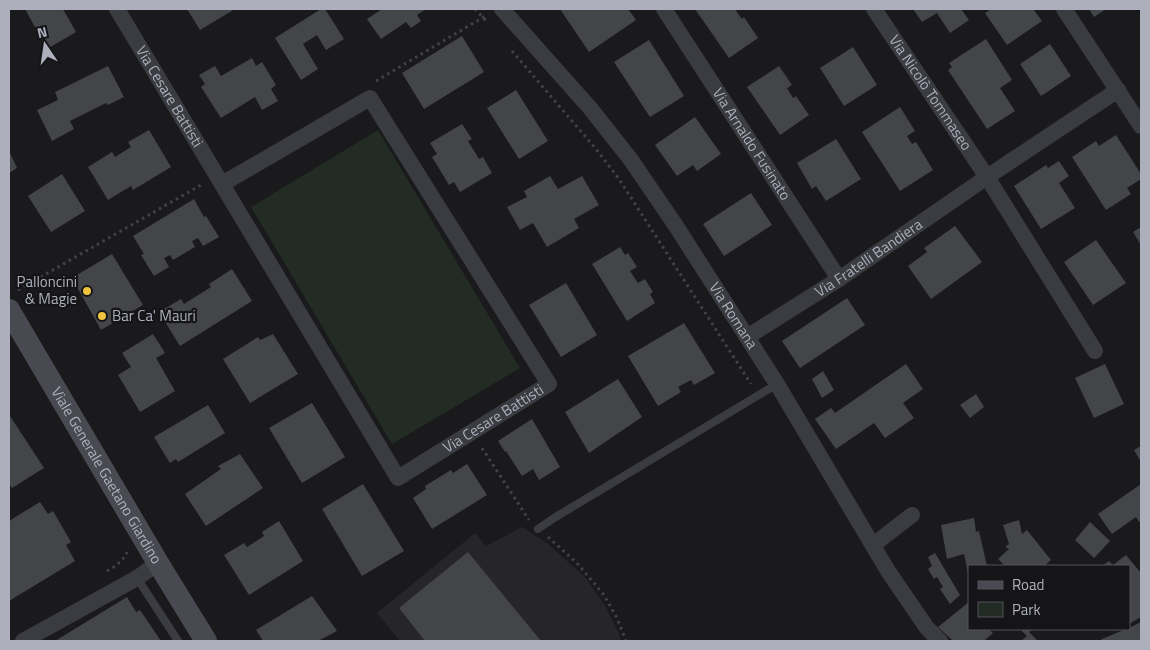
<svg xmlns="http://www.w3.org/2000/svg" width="1150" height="650" font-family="'Titillium Web',sans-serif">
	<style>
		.built { fill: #262629 }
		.green { fill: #222b24 }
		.building { fill: #444549 }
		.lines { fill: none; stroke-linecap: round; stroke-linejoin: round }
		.path { stroke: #414348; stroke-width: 3; stroke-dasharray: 2.5 4; stroke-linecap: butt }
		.service { stroke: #3b3c41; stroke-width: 8 }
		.minor { stroke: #3b3c41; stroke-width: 16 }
		.secondary { stroke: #494a51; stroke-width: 22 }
		.poi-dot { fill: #f0c43f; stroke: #151517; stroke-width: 2 }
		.labels { text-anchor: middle; stroke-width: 4.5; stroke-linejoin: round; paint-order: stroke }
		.street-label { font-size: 15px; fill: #adb0bc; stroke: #151517 }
		.poi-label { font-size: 15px; fill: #adb0bc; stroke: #151517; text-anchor: end }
	</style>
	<rect width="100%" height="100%" fill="#1a1a1c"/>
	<path class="built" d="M522 527 547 543 585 577 606 607 619 634 621 641H400L377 613 475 533 486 546Z"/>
	<path class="green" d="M378 130 520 368 392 444 251 207Z"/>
	<path class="building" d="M25 9H63L76 32 47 49Z
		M187 9H235L200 30Z
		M321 9H325L344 39 326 50 317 35 303 44 318 69 301 80 275 38Z
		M382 9H426L417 15 421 21 411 28 406 22 381 39 367 19Z
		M560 9H628L636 20 589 52Z
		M695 9H738L736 11 742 19 744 17 758 38 729 58Z
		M913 9H961L969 20 950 33 937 13 922 22Z
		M991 9H1033L1042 21 1007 45 985 13Z
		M1089 9H1106L1094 17Z
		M462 36 484 72 424 109 402 73Z
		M986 39 1012 80 1000 88 1015 111 987 129 948 70 952 67 949 63Z
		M649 40 684 96 650 117 614 62Z
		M1050 44 1071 76 1041 96 1020 64Z
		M853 47 877 85 844 106 820 68Z
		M252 58 256 66 262 62 276 85 271 89 278 101 262 110 255 97 221 118 201 87 205 84 199 75 215 66 221 76Z
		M108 66 124 97 108 105 106 103 70 121 74 129 52 141 37 110 58 100 55 92Z
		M779 66 792 85 787 88 793 98 796 96 809 115 780 135 747 87Z
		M516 90 548 141 519 159 487 108Z
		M900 107 915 131 907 136 912 144 916 142 933 170 900 191 862 132Z
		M695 117 721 154 697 171 693 165 677 176 655 145Z
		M462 124 472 139 468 141 479 159 483 157 492 173 460 192 454 182 449 185 432 157 437 154 430 143Z
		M149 130 171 167 133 190 131 186 108 200 88 167 112 152 115 157 131 147 128 142Z
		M1116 135 1141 174V179L1127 188 1131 194 1106 210 1072 157 1096 141 1099 146Z
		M836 139 861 179 826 201 816 186 812 189 797 163Z
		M9 151 17 168 9 173Z
		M1059 161 1069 176 1059 183 1075 208 1041 229 1014 186 1046 165 1048 168Z
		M62 174 85 211 51 232 28 196Z
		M550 176 558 189 582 176 599 205 574 219 579 228 547 247 533 223 520 230 507 207 527 197 524 191Z
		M751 193 772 225 724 256 703 224Z
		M194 199 204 217 206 216 219 237 203 246 198 238 192 241 195 247 173 260 170 255 164 258 169 267 154 276 141 255 144 254 133 236Z
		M955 226 982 262 931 299 908 266 927 252 924 248Z
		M1141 227V245L1133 232Z
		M1096 240 1126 283 1093 305 1064 262Z
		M620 247 625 255 628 253 637 267 630 271 638 283 645 279 653 292 650 294 655 303 627 321 592 264Z
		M112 254 143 305 101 330 72 278Z
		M232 269 252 301 180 346 159 312 181 299 184 304 211 287 209 284Z
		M566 283 597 335 561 357 529 305Z
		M847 298 865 325 800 368 782 341Z
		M684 323 715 373 694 385 691 380 678 387 681 392 658 406 628 356Z
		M153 334 165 353 156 358 175 391 140 412 118 375 131 367 122 353Z
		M273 334 298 374 250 403 223 359 258 337 260 340Z
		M906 364 923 389 903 403 914 418 885 438 874 423 836 449 815 419 831 408 835 413Z
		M1105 364 1124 404 1094 418 1075 378Z
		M823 371 834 390 822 398 812 379Z
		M618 379 642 417 589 453 565 412Z
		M976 394 984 407 970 418 960 405Z
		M312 403 345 457 302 483 269 428Z
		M208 405 225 433 178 462 176 459 170 463 154 437Z
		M10 416 44 468 12 488 9 483V417Z
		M532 419 560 467 539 480 533 469 522 476 506 451 505 452 498 441Z
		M1141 446V462L1134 450Z
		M240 454 263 488 206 526 185 494 221 469 218 466Z
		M467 464 487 495 432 529 413 498 426 489 425 486 451 470 453 473Z
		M363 484 404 551 362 576 322 509Z
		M1141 484V521L1139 522 1136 517 1112 534 1098 514Z
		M40 502 48 514 53 511 71 542 66 545 75 561 9 601V521Z
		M974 518 976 532 979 531 987 566H969L968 573 964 554 947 559 941 525Z
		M1019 520 1022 534 1027 530 1051 560 1044 566H1005L998 559 1009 549 1005 547 1009 544 1003 525Z
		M279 521 303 561 249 595 224 555 244 543 247 547 264 536 262 532Z
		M1090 522 1110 541 1094 558 1075 540Z
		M468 552 541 641H425L399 608Z
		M935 553 960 595 950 604 940 589 943 587 937 577 934 579 928 569 932 566 928 557Z
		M1126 555 1141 573V617L1129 624V566H1102L1109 561 1113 565Z
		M312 596 337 631 318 641H263L256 630Z
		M127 597 136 612 140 610 161 641H55Z
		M969 602V629H988L993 633 984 641H953L938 627Z
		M1141 622V641H1100L1102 639 1126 629H1129V628Z
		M1020 629H1033L1029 632 1038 641H1021L1027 636Z"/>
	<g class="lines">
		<path class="path" d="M475 9 488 23
			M512 51 596 149 619 179 751 384
			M376 81 487 15
			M18 290 201 185
			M482 448 529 520
			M548 537 577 563 604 595 617 618 626 641
			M107 571C116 566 123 561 127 552"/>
		<path class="service" d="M538 529 554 518 777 384
			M137 578 178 641"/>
		<g class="minor">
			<path id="s1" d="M117 9 398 478 549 384 370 98 222 184"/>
			<path id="s2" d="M502 9 590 108 631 160 676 226 777 384 888 571 927 628 940 641"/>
			<path id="s3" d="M664 9 839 279"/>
			<path id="s4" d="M874 9 987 177 1095 351"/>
			<path d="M1064 9 1141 126"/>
			<path id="s5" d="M747 337 839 279 987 177 1118 90"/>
			<path d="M873 545 912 515"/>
			<path d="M23 641 137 578 158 563"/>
		</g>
		<path class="secondary" id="s6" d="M9 310 158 563 206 641"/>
	</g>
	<g class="poi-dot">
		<circle cx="87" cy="291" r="5"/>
		<circle cx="102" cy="316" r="5"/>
	</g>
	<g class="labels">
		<g class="street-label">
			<text dy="5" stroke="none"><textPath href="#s4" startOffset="101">Via Nicolò Tommaseo</textPath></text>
			<text dy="5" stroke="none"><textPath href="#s1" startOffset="102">Via Cesare Battisti</textPath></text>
			<text dy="5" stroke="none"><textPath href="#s3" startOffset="161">Via Arnaldo Fusinato</textPath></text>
			<text dy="5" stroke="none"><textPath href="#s5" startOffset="145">Via Fratelli Bandiera</textPath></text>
			<text dy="5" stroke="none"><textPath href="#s2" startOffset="385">Via Romana</textPath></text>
			<text dy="5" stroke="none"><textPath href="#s1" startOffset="659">Via Cesare Battisti</textPath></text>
			<text dy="5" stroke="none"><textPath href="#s6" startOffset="192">Viale Generale Gaetano Giardino</textPath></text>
		</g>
		<g class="poi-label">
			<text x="77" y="287">Palloncini<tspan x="77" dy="17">&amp; Magie</tspan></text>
			<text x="112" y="321" text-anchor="start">Bar Ca' Mauri</text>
		</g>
	</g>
	<rect width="1150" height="650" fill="none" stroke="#adb0bc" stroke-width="20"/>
	<rect x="968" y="565" width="162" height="65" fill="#151517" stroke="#525359"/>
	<rect x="978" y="581" width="25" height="8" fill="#494a51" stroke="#525359"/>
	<text x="1012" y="590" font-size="15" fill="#adb0bc">Road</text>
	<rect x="978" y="602" width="25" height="15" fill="#222b24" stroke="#525359"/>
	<text x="1012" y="615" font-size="15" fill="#adb0bc">Park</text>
	<g transform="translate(45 45) rotate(347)" stroke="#151517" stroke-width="4" paint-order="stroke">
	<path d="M0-4L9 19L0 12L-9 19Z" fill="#adb0bc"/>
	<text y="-8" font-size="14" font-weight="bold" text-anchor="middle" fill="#adb0bc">N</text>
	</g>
</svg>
